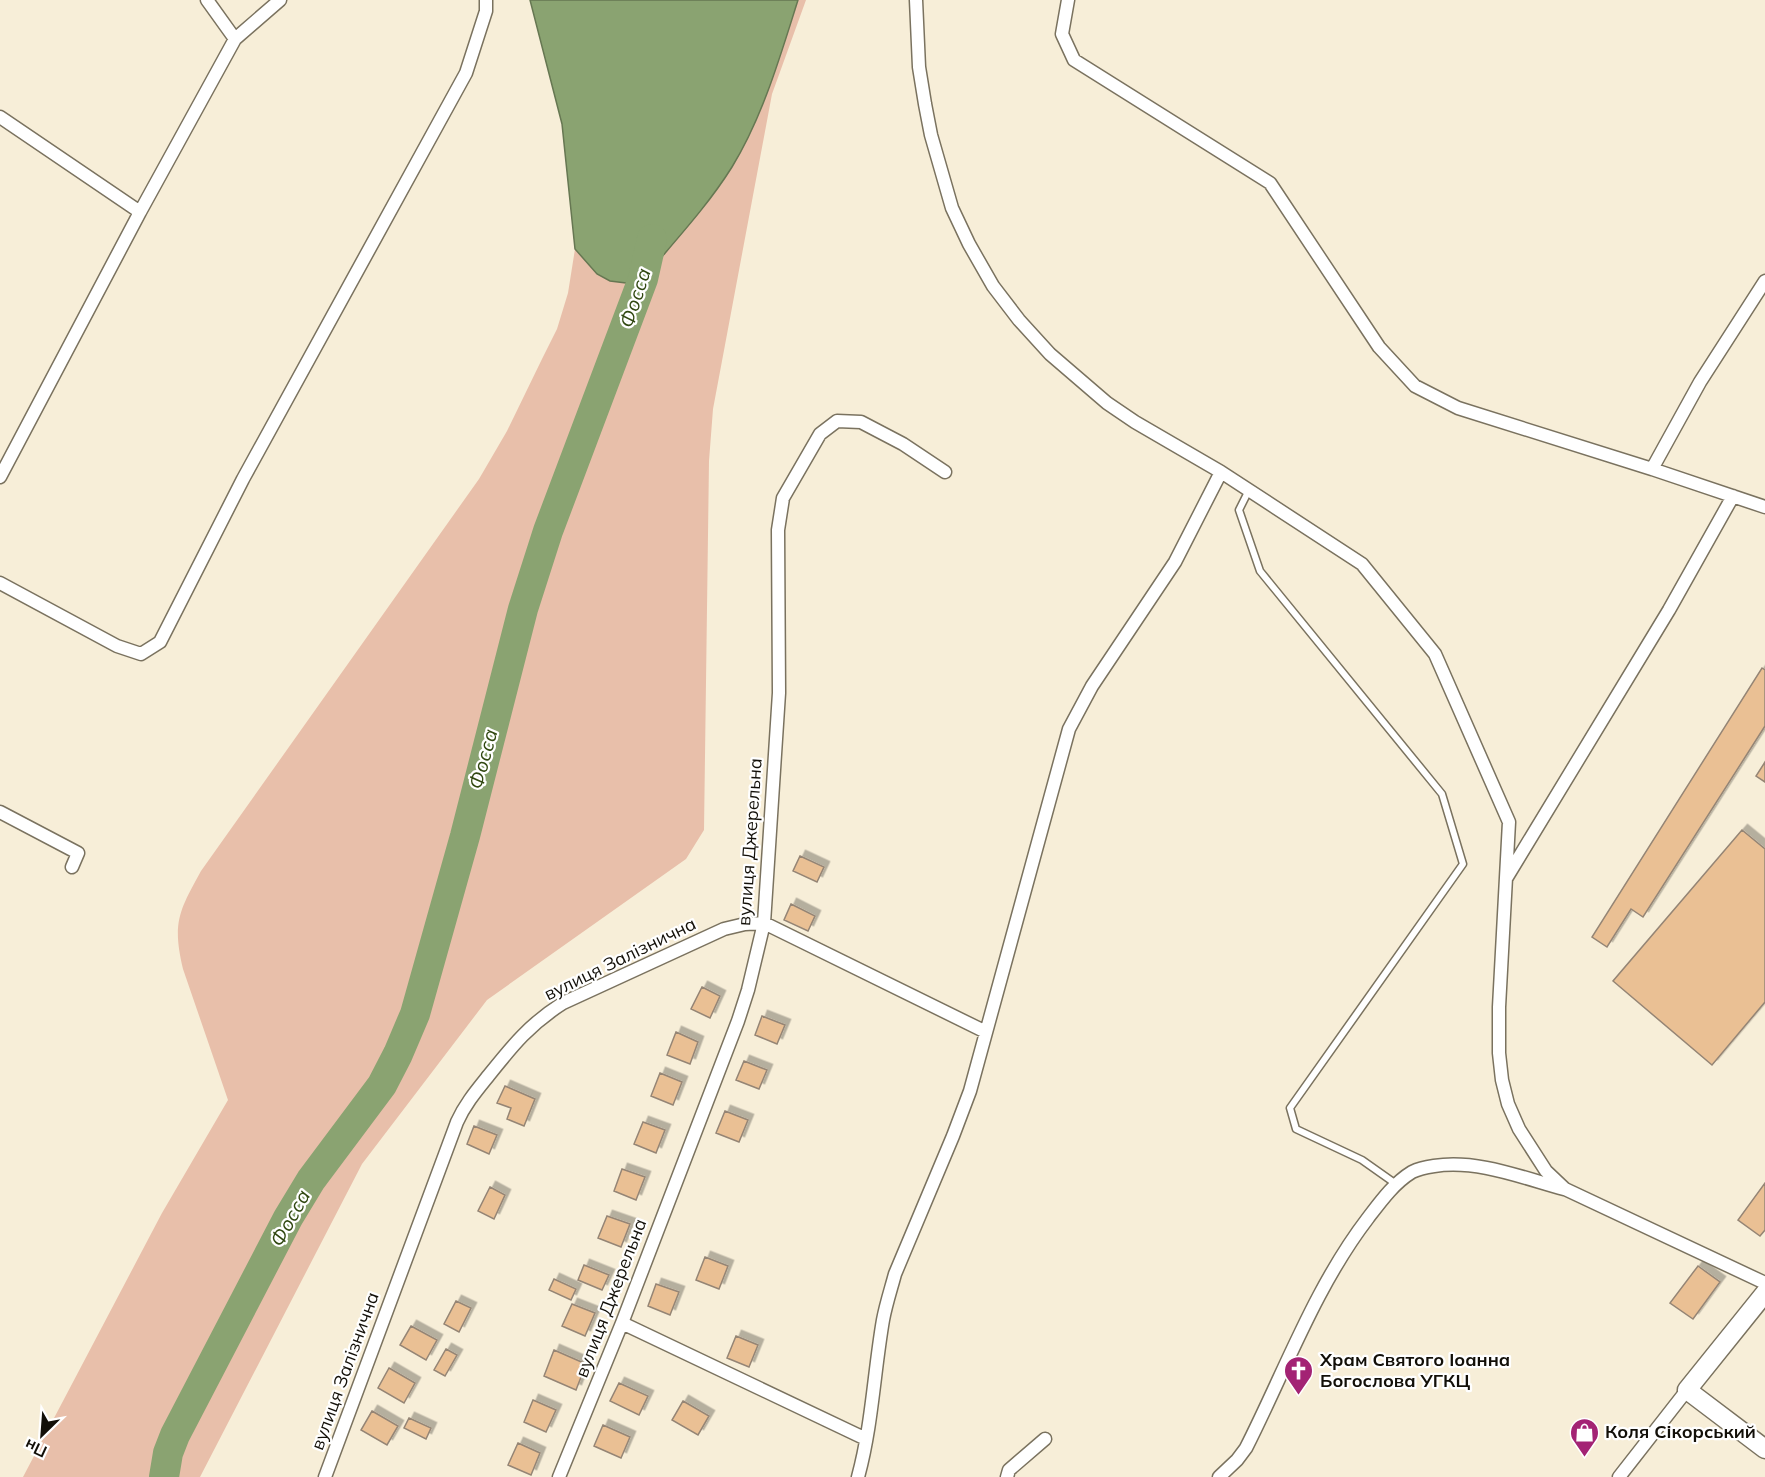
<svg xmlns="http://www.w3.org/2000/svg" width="1765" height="1477" font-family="Mulish,sans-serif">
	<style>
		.green { fill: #e8bfaa }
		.water { fill: #8aa371; stroke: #667752; stroke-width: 1.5 }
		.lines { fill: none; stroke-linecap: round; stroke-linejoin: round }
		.river { stroke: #8aa371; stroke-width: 30 }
		.building { fill: #eac094; stroke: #958575; stroke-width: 1.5; filter: url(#shadow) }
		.lane-casing { stroke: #7a725f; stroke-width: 9 }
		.street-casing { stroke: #7a725f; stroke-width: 15 }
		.secondary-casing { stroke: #7a725f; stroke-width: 21 }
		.lane { stroke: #fff; stroke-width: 6 }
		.street { stroke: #fff; stroke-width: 12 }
		.secondary { stroke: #fff; stroke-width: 18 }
		.labels { text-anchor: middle; stroke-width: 4.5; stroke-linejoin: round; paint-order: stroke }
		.street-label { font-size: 18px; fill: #120f08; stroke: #fff }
		.poi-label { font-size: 18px; font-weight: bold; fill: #120f08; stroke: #fff; text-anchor: start }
		.water-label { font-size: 20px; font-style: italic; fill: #314811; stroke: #fff }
	</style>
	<defs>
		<filter id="shadow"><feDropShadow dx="5.5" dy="-5.5" stdDeviation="0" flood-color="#0004"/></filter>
	</defs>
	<rect width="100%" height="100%" fill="#f7eed8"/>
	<path class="green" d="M784 0H806L772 94 713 409 709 461 704 830 686 859 487 1000 362 1164 200 1477H23L162 1213 228 1100 183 969C172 923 179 911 201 871L479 479 507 431 542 359 557 329 568 293 575 249 562 124Z"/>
	<path class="water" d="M530 0H798C780 57 763 116 732 167 707 207 673 243 643 279L626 283 610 281 597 274 575 249 562 124Z"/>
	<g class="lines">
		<path class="river" d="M164 1477 168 1453 175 1435 288 1218 311 1180 382 1085 398 1054 415 1014 465 836 523 609 548 531 643 279 652 239"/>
	</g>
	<path class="building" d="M1762 668 1765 670V726L1643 917 1631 909 1607 947 1592 937Z
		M1765 762V782L1756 776Z
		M1742 830 1765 849V1002L1712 1065 1613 981Z
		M800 856 824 867 817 882 793 871Z
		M791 904 815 916 808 931 784 920Z
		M702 987 720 996 710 1018 691 1009Z
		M762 1016 785 1025 777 1044 755 1035Z
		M676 1032 698 1042 690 1064 667 1055Z
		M744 1061 767 1070 759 1089 736 1080Z
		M660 1073 682 1082 673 1105 651 1096Z
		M505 1086 535 1099 524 1126 507 1119 511 1108 497 1103Z
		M725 1111 748 1120 739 1142 716 1133Z
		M643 1122 665 1130 656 1153 634 1144Z
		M474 1126 497 1135 489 1154 467 1144Z
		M622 1169 645 1177 636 1200 614 1191Z
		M1765 1183V1230L1760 1236 1738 1220Z
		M490 1187 505 1195 494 1219 478 1211Z
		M607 1216 630 1224 621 1247 598 1238Z
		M705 1257 728 1266 719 1289 696 1280Z
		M584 1265 609 1275 602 1290 578 1280Z
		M1698 1266 1720 1282 1693 1319 1670 1303Z
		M554 1279 576 1289 571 1300 549 1290Z
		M656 1284 679 1292 670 1315 648 1306Z
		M456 1301 471 1308 459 1332 444 1324Z
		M572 1304 595 1313 585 1336 562 1326Z
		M411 1326 437 1340 426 1360 400 1345Z
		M736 1336 758 1345 749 1367 727 1358Z
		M446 1349 457 1355 445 1376 434 1370Z
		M554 1350 586 1364 576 1390 544 1376Z
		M389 1368 415 1383 404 1403 378 1388Z
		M619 1383 648 1396 639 1415 610 1401Z
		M533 1400 556 1410 546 1432 524 1422Z
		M683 1401 709 1416 698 1435 672 1420Z
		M372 1411 398 1426 387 1445 361 1430Z
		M409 1418 431 1428 426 1439 404 1428Z
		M603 1425 630 1437 621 1458 594 1446Z
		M518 1443 540 1453 531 1475 508 1465Z"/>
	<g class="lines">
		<defs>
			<path id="lane" d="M1249 490 1239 510 1260 571 1442 794 1463 864 1290 1108 1296 1129 1362 1160 1396 1184"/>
			<path id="street" d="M916 0 919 67 925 104 931 135 952 208 969 244 993 286 1019 320 1050 354 1107 403 1135 422 1221 472 1362 564 1435 654 1509 822 1499 1007V1053L1502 1080 1508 1104 1519 1129 1546 1171 1565 1189 1765 1283
				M1068 0 1062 34 1074 60 1270 183 1379 347 1415 386 1458 408 1652 469
				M235 39 280 0
				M0 117 140 212 0 477
				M140 212 235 39 207 0
				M1765 281 1700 382 1652 469 1765 507
				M0 583 117 646 141 654 160 642 243 479 466 73 486 11V0
				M0 812 78 853 72 867
				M1507 877 1669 610 1733 496
				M622 1323 866 1439
				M325 1477 457 1122C465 1104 477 1090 489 1075 513 1045 530 1024 563 1003L724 929 745 924 764 923 986 1032
				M559 1477 622 1323 738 1021 748 990 764 923 779 693 778 530 783 498 820 434 837 421 861 422 903 444 945 472
				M858 1477C872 1426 874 1372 883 1320 886 1304 891 1289 895 1274L953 1136 970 1091 1069 729 1092 686 1175 562 1221 472
				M1007 1477 1009 1470 1045 1439
				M1219 1477 1237 1460 1246 1448C1285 1371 1315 1287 1368 1218 1381 1201 1394 1183 1412 1172 1418 1169 1427 1167 1434 1166 1477 1159 1523 1178 1564 1189
				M1619 1477 1687 1390"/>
			<path id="secondary" d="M1765 1293 1687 1390 1765 1449"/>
		</defs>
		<use href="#lane" class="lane-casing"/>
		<use href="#street" class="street-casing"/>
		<use href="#secondary" class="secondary-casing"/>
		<use href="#lane" class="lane"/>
		<use href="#street" class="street"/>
		<use href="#secondary" class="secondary"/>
	</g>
	<defs>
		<symbol id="church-pin" viewBox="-11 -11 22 30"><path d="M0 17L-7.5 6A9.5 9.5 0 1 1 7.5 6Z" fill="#a32374" stroke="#fff"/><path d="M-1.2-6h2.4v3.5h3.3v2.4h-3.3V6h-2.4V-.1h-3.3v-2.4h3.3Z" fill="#fff"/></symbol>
		<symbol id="shop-pin" viewBox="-11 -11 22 30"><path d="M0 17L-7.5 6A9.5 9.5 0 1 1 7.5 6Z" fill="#a32374" stroke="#fff"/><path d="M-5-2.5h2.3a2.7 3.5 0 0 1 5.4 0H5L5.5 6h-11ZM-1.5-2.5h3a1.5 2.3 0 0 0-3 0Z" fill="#fff"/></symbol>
	</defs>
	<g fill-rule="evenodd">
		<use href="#church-pin" x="1282" y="1354" width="33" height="45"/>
		<use href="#shop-pin" x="1568" y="1416" width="33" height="45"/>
	</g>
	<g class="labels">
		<g class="street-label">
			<text transform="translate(750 842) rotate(-86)" y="6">вулиця Джерельна</text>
			<text transform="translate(620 959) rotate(-26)" y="6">вулиця Залізнична</text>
			<text transform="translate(611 1298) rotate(-69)" y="6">вулиця Джерельна</text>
			<text transform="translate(345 1371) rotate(-70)" y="6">вулиця Залізнична</text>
		</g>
		<g class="poi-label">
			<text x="1320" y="1366">Храм Святого Іоанна<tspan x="1320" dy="21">Богослова УГКЦ</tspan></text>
			<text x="1605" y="1438">Коля Сікорський</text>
		</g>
		<g class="water-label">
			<text transform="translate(635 298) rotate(-72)" y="7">Фосса</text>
			<text transform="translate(483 759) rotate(-75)" y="7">Фосса</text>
			<text transform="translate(290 1218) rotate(-61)" y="7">Фосса</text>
		</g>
	</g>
	<g transform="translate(42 1435) rotate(205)" stroke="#ffffff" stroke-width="4.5" paint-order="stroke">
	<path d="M0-4.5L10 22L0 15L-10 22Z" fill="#120f08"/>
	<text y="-9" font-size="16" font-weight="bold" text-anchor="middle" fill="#120f08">Пн</text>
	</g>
</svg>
